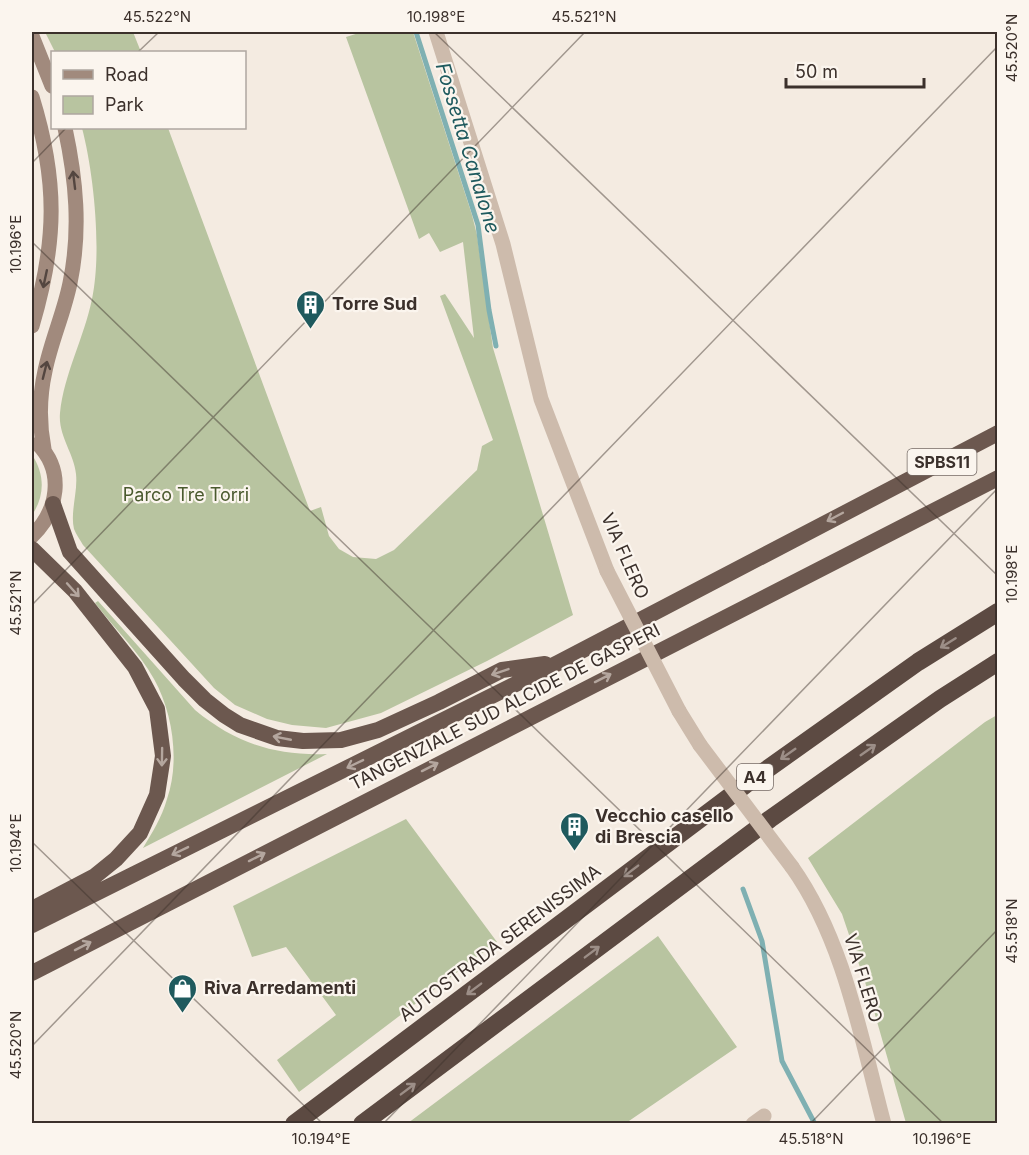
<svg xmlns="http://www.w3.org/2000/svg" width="1029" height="1155" font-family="Inter,sans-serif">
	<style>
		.green { fill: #b8c4a0 }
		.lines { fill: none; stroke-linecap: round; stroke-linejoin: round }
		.stream { stroke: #7fb0b2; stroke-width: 5 }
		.minor { stroke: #cdbbac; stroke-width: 15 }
		.tertiary { stroke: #cdbbac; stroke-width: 15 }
		.secondary { stroke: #a18a7d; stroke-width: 15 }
		.trunk { stroke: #6c584f; stroke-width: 16 }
		.motorway { stroke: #5c4a42; stroke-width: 18 }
		.tertiary-bridge { stroke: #cdbbac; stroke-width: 15 }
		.oneway { stroke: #544640 }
		.oneway2 { stroke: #b4a69e }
		.oneway3 { stroke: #9c8e87 }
		.ticks { fill: none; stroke: #3b302b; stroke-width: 1.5; stroke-opacity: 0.45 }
		.labels { text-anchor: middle; stroke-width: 4.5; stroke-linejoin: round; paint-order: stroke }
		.shield { fill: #fbf5ee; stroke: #756b66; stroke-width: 1.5 }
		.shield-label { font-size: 16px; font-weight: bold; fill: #3b302b }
		.poi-label { font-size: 18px; font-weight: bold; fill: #3b302b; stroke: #fbf5ee; text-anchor: start }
		.park-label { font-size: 18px; fill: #4a5a2e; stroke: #fbf5ee }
		.street-label { font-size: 18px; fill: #3b302b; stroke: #fbf5ee }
		.water-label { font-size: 20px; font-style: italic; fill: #1f5a5e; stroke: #fbf5ee }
		.neatline { fill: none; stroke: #3b302b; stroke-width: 2 }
		.ticks-label { font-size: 15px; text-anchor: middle; fill: #3b302b }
	</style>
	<rect width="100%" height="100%" fill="#f4ebe1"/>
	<path class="green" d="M45 32H133L141 52H55Z
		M362 32H413L472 215 477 235 493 348 573 615 487 661 381 713 326 728 292 725 267 719 235 705 214 688 83 545C80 540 76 534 74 529 70 512 78 492 76 474 74 453 58 436 60 413 64 374 84 338 92 299 102 252 94 174 82 128H168L310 511 321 507 329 536 339 549 353 557 376 559 394 550 477 470 482 446 493 440 440 296 445 294 474 338 463 242 440 252 429 233 419 239 346 37Z
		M32 455C45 474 45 496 32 515Z
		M98 601 195 710C235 743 275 756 327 754L143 848C152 833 162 817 167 799 180 762 173 713 154 679 139 652 114 628 95 603Z
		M997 715V1123H906L870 997 842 914 808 858 985 722Z
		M406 819 497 942 299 1092 277 1060 336 1015 286 947 252 957 233 906Z
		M658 936 737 1047 626 1123H408Z"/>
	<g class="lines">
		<path class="stream" d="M416 32 478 225 489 310 496 346
			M743 889 762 941 782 1061 815 1124"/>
		<path class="minor" d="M753 1124 764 1116"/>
		<path class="tertiary" d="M436 32 503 244 541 399 607 571
			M679 711 700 745
			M792 867C844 940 861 1038 884 1124"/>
		<path class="secondary" d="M32 36 52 86
			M32 97C58 181 57 242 32 326
			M44 449C39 423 39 398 45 371 51 341 64 313 70 283 81 230 76 179 65 128
			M32 536C58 511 65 472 38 444"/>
		<path class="trunk" d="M53 504 70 552 184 679 205 700 224 715 240 725 277 738 303 741 341 740 378 730 439 702 502 670 545 664
			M32 549 75 591 135 667 157 709 163 756 157 795 140 833 116 859 95 876 32 909
			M32 925 558 663 998 433
			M32 973 998 478"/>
		<path class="motorway" d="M294 1124 745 785 918 662 998 612
			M362 1124 770 819 940 699 998 662"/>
		<path class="tertiary-bridge" d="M607 571 679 711
			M700 745 792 867"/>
	</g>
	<defs><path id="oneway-shaft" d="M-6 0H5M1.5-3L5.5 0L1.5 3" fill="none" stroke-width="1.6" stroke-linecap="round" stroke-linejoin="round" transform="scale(1.5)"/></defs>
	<g class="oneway">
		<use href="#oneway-shaft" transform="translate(74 180) rotate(-97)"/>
		<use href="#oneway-shaft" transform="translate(45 279) rotate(102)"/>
		<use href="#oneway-shaft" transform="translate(45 370) rotate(-76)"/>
	</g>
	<g class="oneway2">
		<use href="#oneway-shaft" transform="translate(835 517) rotate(152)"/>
		<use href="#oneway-shaft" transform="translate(73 590) rotate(48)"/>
		<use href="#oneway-shaft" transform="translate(500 672) rotate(161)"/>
		<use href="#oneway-shaft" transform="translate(603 678) rotate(-27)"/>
		<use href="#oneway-shaft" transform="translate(282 738) rotate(-169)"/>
		<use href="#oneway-shaft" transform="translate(162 757) rotate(91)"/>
		<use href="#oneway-shaft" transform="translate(355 764) rotate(154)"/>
		<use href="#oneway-shaft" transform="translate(430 767) rotate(-27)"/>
		<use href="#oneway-shaft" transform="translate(180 851) rotate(154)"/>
		<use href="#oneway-shaft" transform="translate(257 857) rotate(-27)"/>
		<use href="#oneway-shaft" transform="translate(83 946) rotate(-27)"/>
	</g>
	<g class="oneway3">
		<use href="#oneway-shaft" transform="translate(948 643) rotate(148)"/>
		<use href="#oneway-shaft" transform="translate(868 750) rotate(-35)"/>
		<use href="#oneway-shaft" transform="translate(788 754) rotate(145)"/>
		<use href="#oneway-shaft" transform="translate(631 871) rotate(143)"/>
		<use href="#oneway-shaft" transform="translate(592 952) rotate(-37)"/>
		<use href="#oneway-shaft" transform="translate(474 989) rotate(143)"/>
		<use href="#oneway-shaft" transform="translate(408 1089) rotate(-37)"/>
	</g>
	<path class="ticks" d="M434 32 998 576M138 52 159 32M32 163 66 128M32 242 944 1124M32 605 585 32M32 842 323 1124M32 1046 998 46M383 1124 998 488M810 1124 998 929"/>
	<defs>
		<symbol id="building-pin" viewBox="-11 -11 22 30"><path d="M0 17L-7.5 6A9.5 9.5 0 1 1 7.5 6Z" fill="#1f5a5e" stroke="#fbf5ee"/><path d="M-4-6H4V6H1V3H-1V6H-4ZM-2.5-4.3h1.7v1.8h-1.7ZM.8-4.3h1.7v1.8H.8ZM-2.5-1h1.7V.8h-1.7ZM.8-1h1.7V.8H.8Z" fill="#fff"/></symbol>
		<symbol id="shop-pin" viewBox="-11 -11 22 30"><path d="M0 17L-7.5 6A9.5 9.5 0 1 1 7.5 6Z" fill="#1f5a5e" stroke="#fbf5ee"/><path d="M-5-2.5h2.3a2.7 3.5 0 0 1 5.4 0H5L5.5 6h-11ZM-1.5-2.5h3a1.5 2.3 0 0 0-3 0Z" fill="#fff"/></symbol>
	</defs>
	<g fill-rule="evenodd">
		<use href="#building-pin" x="294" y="288" width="33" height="45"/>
		<use href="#building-pin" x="558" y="810" width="33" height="45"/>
		<use href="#shop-pin" x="166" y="972" width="33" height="45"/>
	</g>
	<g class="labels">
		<g class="shield">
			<rect x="907.5" y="449" width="69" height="26" rx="4.5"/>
			<rect x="737" y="764" width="36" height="26" rx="4.5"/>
		</g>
		<g class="shield-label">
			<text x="942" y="468">SPBS11</text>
			<text x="755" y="783">A4</text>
		</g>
		<g class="poi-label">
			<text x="332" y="310">Torre Sud</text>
			<text x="595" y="822">Vecchio casello<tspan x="595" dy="21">di Brescia</tspan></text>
			<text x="204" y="994">Riva Arredamenti</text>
		</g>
		<g class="park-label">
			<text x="186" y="501">Parco Tre Torri</text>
		</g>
		<g class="street-label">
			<text transform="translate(625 556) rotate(66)" y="6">VIA FLERO</text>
			<text transform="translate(505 707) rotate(-27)" y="6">TANGENZIALE SUD ALCIDE DE GASPERI</text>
			<text transform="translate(500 943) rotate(-37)" y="6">AUTOSTRADA SERENISSIMA</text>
			<text transform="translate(863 978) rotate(73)" y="6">VIA FLERO</text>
		</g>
		<g class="water-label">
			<text transform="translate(468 148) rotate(73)" y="7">Fossetta Canalone</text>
		</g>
	</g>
	<rect width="1029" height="1155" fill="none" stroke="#fbf5ee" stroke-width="66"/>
	<rect x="51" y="51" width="195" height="78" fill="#fbf5ee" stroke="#aea6a0" stroke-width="1.5"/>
	<rect x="63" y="70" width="30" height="9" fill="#a18a7d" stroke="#aea6a0" stroke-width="1.5"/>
	<text x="105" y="81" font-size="18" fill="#3b302b">Road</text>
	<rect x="63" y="96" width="30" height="18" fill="#b8c4a0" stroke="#aea6a0" stroke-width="1.5"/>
	<text x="105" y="111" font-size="18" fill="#3b302b">Park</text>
	<path d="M786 78v9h138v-9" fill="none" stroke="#3b302b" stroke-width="3"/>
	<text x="795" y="78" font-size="18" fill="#3b302b" stroke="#fbf5ee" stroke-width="4.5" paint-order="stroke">50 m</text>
	<rect x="33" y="33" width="963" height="1089" class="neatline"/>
	<g class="ticks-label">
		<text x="157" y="22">45.522°N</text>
		<text x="436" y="22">10.198°E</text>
		<text x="584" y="22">45.521°N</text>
		<text transform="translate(1012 48) rotate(-90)" y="5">45.520°N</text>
		<text transform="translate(16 244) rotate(-90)" y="5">10.196°E</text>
		<text transform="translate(1012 574) rotate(-90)" y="5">10.198°E</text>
		<text transform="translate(16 603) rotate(-90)" y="5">45.521°N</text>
		<text transform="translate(16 843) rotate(-90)" y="5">10.194°E</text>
		<text transform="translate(1012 931) rotate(-90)" y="5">45.518°N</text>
		<text transform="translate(16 1045) rotate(-90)" y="5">45.520°N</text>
		<text x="321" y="1144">10.194°E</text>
		<text x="811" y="1144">45.518°N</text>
		<text x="942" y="1144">10.196°E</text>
	</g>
</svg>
